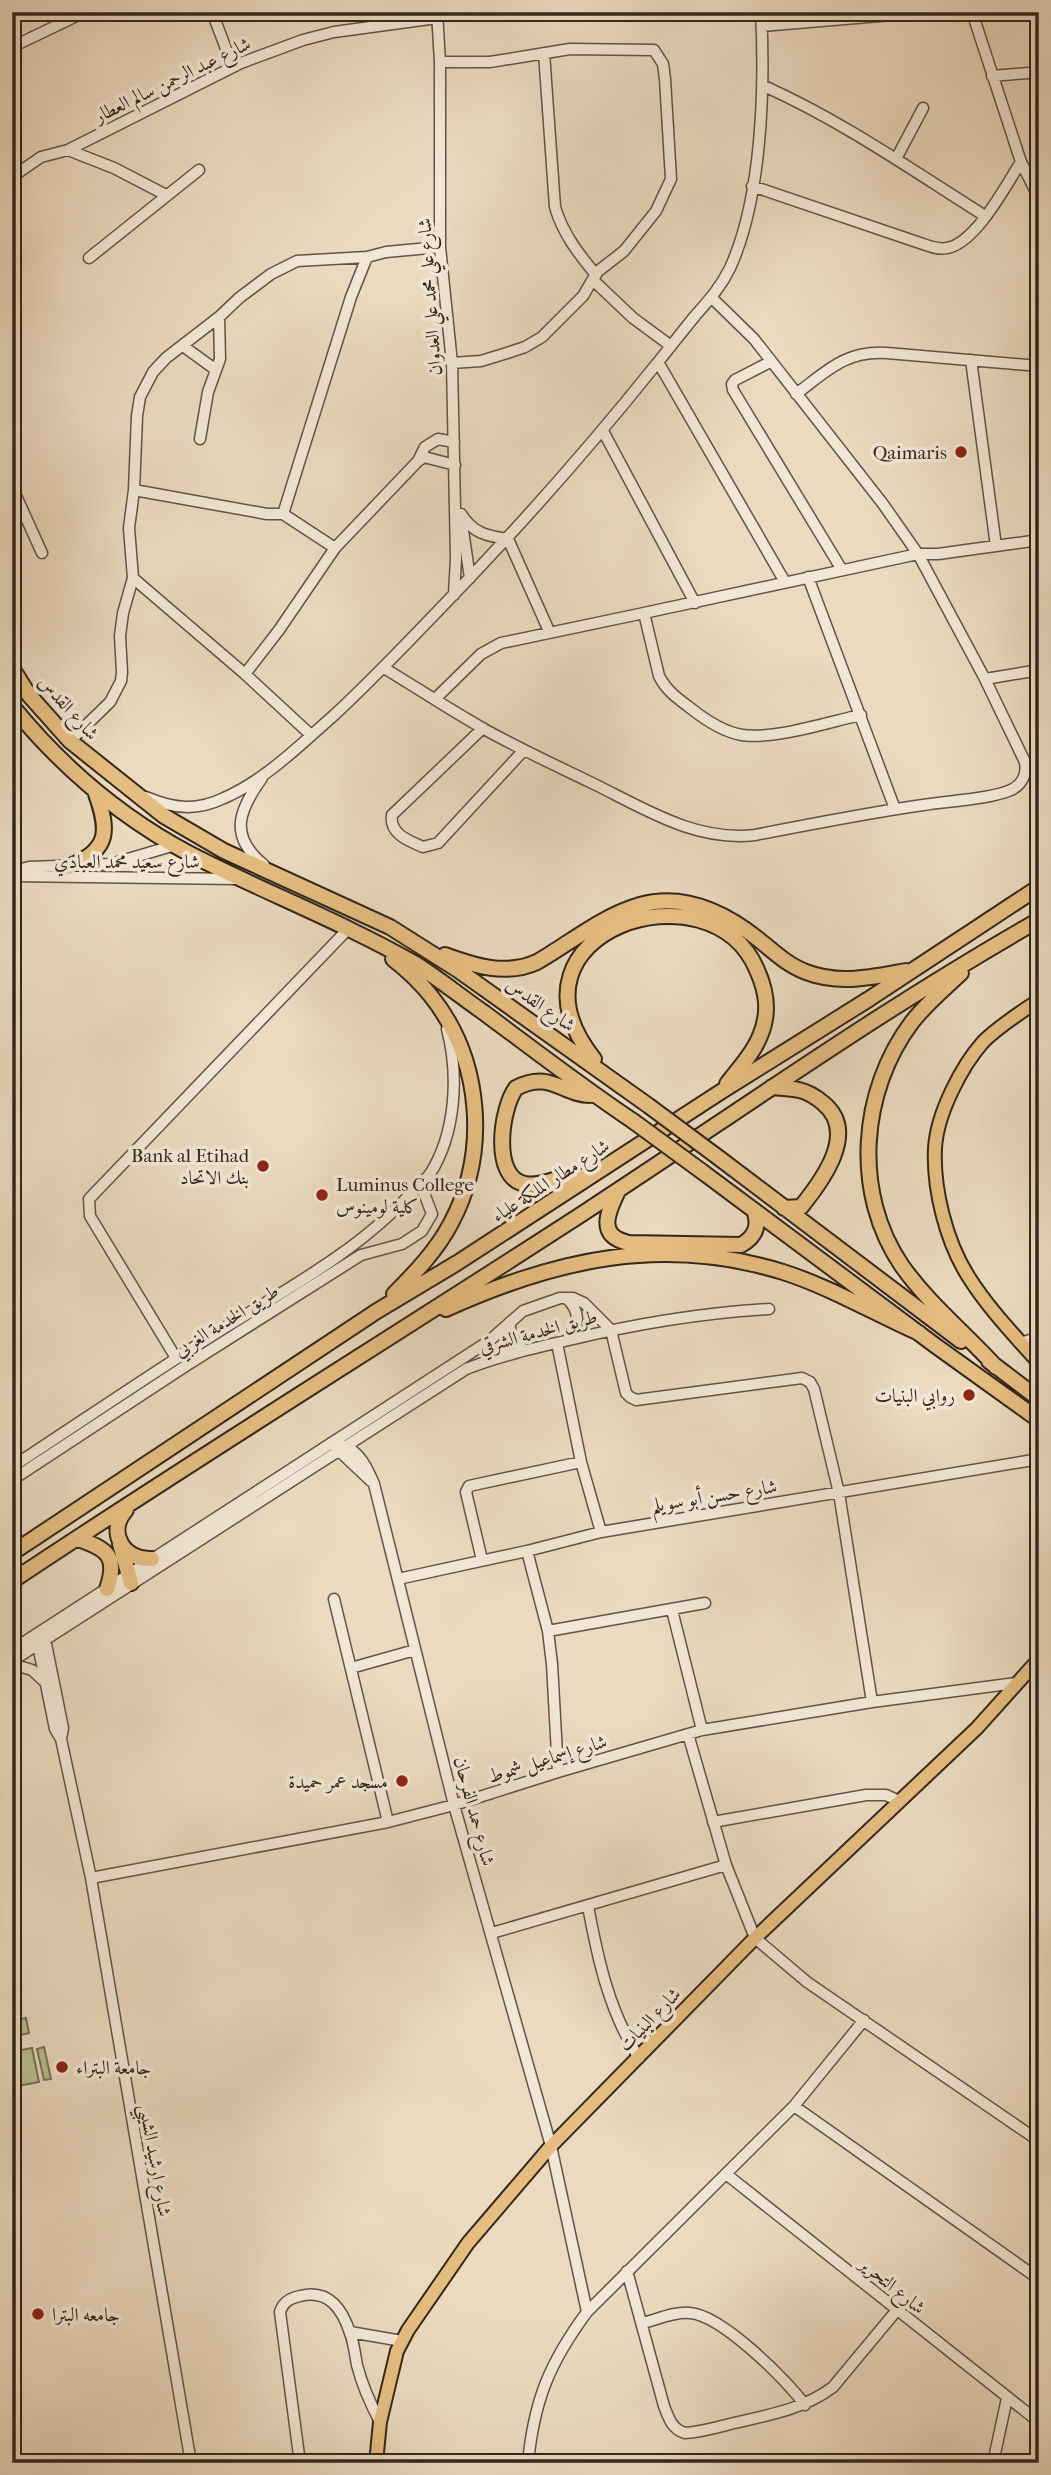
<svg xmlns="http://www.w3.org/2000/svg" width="1051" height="2475" font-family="'IM FELL French Canon',Amiri,serif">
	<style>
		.green { fill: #b9bf90; stroke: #767356; stroke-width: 2 }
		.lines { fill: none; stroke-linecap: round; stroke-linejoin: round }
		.minor-casing { stroke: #605446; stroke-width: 13 }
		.major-casing { stroke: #32271d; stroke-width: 16 }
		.highway-casing { stroke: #32271d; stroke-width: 18 }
		.minor { stroke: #f2e7d5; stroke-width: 10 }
		.major { stroke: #e6bd80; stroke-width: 12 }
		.highway { stroke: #e6bd80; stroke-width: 14 }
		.highway-bridge-casing { stroke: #32271d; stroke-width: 18; stroke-linecap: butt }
		.highway-bridge { stroke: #e6bd80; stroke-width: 14 }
		.poi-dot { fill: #8f2418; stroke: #f2e7d5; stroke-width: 2.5 }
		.labels { text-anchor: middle; stroke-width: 7; stroke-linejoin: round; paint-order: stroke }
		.street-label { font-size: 19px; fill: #32271d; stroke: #f2e7d5 }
		.poi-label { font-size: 19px; fill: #32271d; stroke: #f2e7d5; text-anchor: end }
	</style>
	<rect width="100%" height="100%" fill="#ebdabf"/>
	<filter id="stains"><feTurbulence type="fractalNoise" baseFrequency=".00286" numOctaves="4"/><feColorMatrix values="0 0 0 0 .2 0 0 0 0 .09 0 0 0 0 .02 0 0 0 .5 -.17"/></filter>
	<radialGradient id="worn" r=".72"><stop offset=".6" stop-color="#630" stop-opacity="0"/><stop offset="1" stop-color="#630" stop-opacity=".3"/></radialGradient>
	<path class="green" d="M26 2018 29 2033 12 2037V2021Z
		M44 2047 51 2079 44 2080 37 2049Z
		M32 2048 39 2082 13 2087 12 2052Z"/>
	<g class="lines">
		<defs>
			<path id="minor" d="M212 12 233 67
				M437 12 440 62V247L452 363 456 558 454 595
				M972 12 1021 162 1039 198
				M762 26 927 12
				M12 47 85 12
				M544 53 555 207C563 234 578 253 596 275
				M440 62H490L570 49 654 50 663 64 665 79 671 179 656 211 624 251 597 272 583 296 542 337 525 347 507 353 481 361 452 363
				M992 76 1039 72
				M764 86C842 121 912 170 985 216
				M68 150 114 168 166 195
				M896 159 923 108
				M12 177 41 157 68 150 241 63 303 40 334 32 437 18
				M752 186 920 243C929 246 938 250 947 248 976 243 1006 185 1021 162
				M89 258 199 170
				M594 281 633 318 671 346
				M183 346 216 370
				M971 360 996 546
				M658 362 785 582
				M770 362 735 380 732 384 733 390 842 570
				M796 394C827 371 846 350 887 353L1039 366
				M603 431 695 603
				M200 439 208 392 220 359 219 317
				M418 461 424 457 455 465
				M12 487 42 553
				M134 490 267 514H283L335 548
				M283 514 351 297 367 257
				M461 514C473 533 486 536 508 539L549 631
				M461 517 470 578
				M808 577 895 809
				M133 578 245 674 311 735
				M644 613 918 554H938L1039 540
				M384 668C417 688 450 710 484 729 520 749 557 766 594 784 645 809 696 842 755 835 811 824 867 813 923 805 946 801 994 799 1013 789 1023 783 1027 773 1025 762L985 679 918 554 883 504 754 339 712 298
				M245 674 279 630 335 548 418 461 425 447 438 439 454 442
				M985 679 1039 670
				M435 699 481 654 501 643 644 613 659 676C666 690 677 698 689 707 704 719 723 732 742 735 774 740 828 722 861 715
				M483 728 392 815C389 834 409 841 423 847L438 843 524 750
				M70 741 110 702 121 681 122 672 120 636 123 613 133 578 129 528 134 490 137 416 140 397 153 372 166 358 219 317 239 298 271 274 297 261 367 257 386 252 440 247
				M262 778C239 810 228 836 264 865
				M146 797C174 809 197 811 224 798 265 780 299 746 332 717 368 684 401 649 435 614 512 535 585 453 654 367 668 350 681 333 695 316 708 301 721 287 730 268 762 198 765 88 761 12
				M12 871 29 867 111 864 175 845
				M12 876 236 879
				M566 1298C580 1310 581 1327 567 1340
				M510 1322C509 1336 514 1344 526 1350
				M611 1330 626 1393 630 1397 636 1400 802 1378 810 1382 814 1389 839 1493 872 1702
				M557 1343 581 1462 601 1532
				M1021 1343 1039 1337
				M176 1358 90 1216 89 1199 349 928
				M331 1443C356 1445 365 1462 374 1484L454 1805 551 2146 587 2312
				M336 1448 371 1481
				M12 1467C79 1423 145 1378 213 1335 281 1292 357 1253 411 1193 417 1187 425 1181 430 1174 456 1133 459 1075 447 1029
				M12 1480 184 1367 361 1255 402 1244 422 1231 432 1214 424 1193 417 1187
				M527 1551 548 1631 705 1603
				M482 1560 466 1492 469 1486 581 1462
				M398 1579 527 1551 601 1532 1039 1459
				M334 1599 388 1822
				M672 1610 702 1730
				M548 1631 552 1664 558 1772
				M44 1634 63 1728 61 1739
				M36 1635 55 1729 61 1739 91 1878 191 2463
				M12 1650 489 1341 523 1311 560 1298H573L584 1303 611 1330
				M12 1661 466 1369C499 1356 534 1348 569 1340 635 1324 701 1313 769 1309
				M12 1664 32 1670 45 1682
				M351 1668 415 1650
				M688 1734 726 1865 755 1938 807 1982 1039 2141
				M713 1822 866 1795H886L899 1801
				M91 1878 388 1822 454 1805 558 1772 702 1730 872 1702 1016 1683
				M588 1906C598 1960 609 2011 639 2058
				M492 1933 726 1865
				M794 2106 1039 2279
				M726 2174 1039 2422
				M627 2271 664 2406C669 2419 672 2429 685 2433 702 2432 718 2427 734 2423 769 2415 804 2409 833 2387L897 2310
				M642 2323C656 2320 675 2311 690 2313 721 2315 786 2379 805 2405
				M350 2332 402 2341
				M300 2463 280 2312C283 2302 290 2298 300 2296 328 2289 342 2308 350 2333 354 2343 355 2355 357 2365 362 2385 370 2403 380 2422
				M528 2463C534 2400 550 2362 587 2312L794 2106 864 2020
				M993 2463 1007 2398"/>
			<path id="major" d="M1039 1000C1020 1013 999 1026 983 1042 961 1067 937 1114 935 1148 933 1189 946 1241 968 1276 988 1308 1014 1335 1039 1363
				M376 2463 380 2422 397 2351 408 2330 468 2243 551 2146 755 1938 977 1728 1039 1659"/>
			<path id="highway" d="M12 668 29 695 70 741 164 816 224 851 390 927 458 970 649 1106
				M12 706C61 766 122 818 190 854 264 892 342 922 414 963 438 978 460 996 483 1012 533 1049 582 1087 633 1121
				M68 867C111 850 109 830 95 791
				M445 955C475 966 506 976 537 962 570 943 602 916 640 905 683 893 724 912 758 939 773 951 787 965 806 972 840 985 872 977 906 971
				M393 959C407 970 420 982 431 996 482 1060 489 1152 451 1223 437 1250 415 1273 394 1294
				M961 973C944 989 926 1004 912 1022 860 1091 852 1193 902 1266 929 1304 965 1333 996 1367
				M594 1059C493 932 711 860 757 970 767 992 770 1013 760 1036 753 1054 738 1069 727 1084
				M772 1087C781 1088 790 1088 799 1090 808 1092 816 1097 823 1103 859 1132 822 1181 801 1207L784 1208
				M590 1095C563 1095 550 1070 516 1088 501 1108 491 1178 525 1184 538 1187 550 1180 563 1178 572 1177 581 1177 590 1176
				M719 1158 961 1341
				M704 1173 936 1346 1039 1420
				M618 1191C608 1212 596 1236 629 1243L741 1245C755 1237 760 1226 754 1210
				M446 1309C556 1259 663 1235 783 1272 830 1287 874 1313 919 1333
				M989 1361 1039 1399
				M126 1510C106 1532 124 1561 152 1559
				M78 1539C108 1549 118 1557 107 1589
				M120 1544 131 1583
				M12 1553 377 1311 457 1263 722 1091 869 999 1039 887
				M12 1581C201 1455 394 1336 585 1212 735 1114 882 1009 1039 920"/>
		</defs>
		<use href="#minor" class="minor-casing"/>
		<use href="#major" class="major-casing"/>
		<use href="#highway" class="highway-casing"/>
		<use href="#minor" class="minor"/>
		<use href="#major" class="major"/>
		<use href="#highway" class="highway"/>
		<defs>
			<path id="highway-bridge" d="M649 1106 719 1158
				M633 1121 704 1173"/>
		</defs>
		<use href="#highway-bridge" class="highway-bridge-casing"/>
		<use href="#highway-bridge" class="highway-bridge"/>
	</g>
	<g class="poi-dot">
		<circle cx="961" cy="452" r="7"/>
		<circle cx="263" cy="1166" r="7"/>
		<circle cx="322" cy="1195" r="7"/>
		<circle cx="969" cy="1395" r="7"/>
		<circle cx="402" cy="1781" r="7"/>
		<circle cx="62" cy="2067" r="7"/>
		<circle cx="38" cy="2314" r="7"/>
	</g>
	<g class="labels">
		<g class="street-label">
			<text transform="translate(172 79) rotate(-26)" y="7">شارع عبد الرحمن سالم العطار</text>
			<text transform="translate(429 297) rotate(-94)" y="7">شارع علي محمد علي العدوان</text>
			<text transform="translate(69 707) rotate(48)" y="7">شارع القدس</text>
			<text x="127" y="868">شارع سعيد محمد العبادي</text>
			<text transform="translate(541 1004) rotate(35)" y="7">شارع القدس</text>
			<text transform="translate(550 1180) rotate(-33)" y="7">شارع مطار الملكة علياء</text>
			<text transform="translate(226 1320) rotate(-32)" y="7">طريق الخدمة الغربي</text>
			<text transform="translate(538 1331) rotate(-15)" y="7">طريق الخدمة الشرقي</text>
			<text transform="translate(714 1495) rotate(-9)" y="7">شارع حسن أبو سويلم</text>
			<text transform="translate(547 1758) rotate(-17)" y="7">شارع إسماعيل شموط</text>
			<text transform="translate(475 1811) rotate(75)" y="7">شارع حمد الفرحان</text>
			<text transform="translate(649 2019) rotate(-46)" y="7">شارع البنيات</text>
			<text transform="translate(156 2160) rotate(80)" y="7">شارع ارشيد الشيبي</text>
			<text transform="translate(893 2285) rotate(39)" y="7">شارع التحرير</text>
		</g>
		<g class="poi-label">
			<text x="947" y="459">Qaimaris</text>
			<text x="249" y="1162">Bank al Etihad<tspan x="249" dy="22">بنك الاتحاد</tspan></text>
			<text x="336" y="1191" text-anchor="start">Luminus College<tspan x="336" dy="22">كلية لومينوس</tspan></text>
			<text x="955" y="1402">روابي البنيات</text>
			<text x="388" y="1788">مسجد عمر حميدة</text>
			<text x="76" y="2074" text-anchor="start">جامعة البتراء</text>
			<text x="52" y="2321" text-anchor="start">جامعه البترا</text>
		</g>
	</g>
	<rect width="1051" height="2475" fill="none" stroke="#ebdabf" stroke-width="42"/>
	<rect x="14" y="14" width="1023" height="2447" fill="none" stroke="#32271d" stroke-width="3.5"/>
	<rect x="21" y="21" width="1009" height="2433" fill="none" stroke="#32271d" stroke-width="2"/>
	<rect width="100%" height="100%" filter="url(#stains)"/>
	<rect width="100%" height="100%" fill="url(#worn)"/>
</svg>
